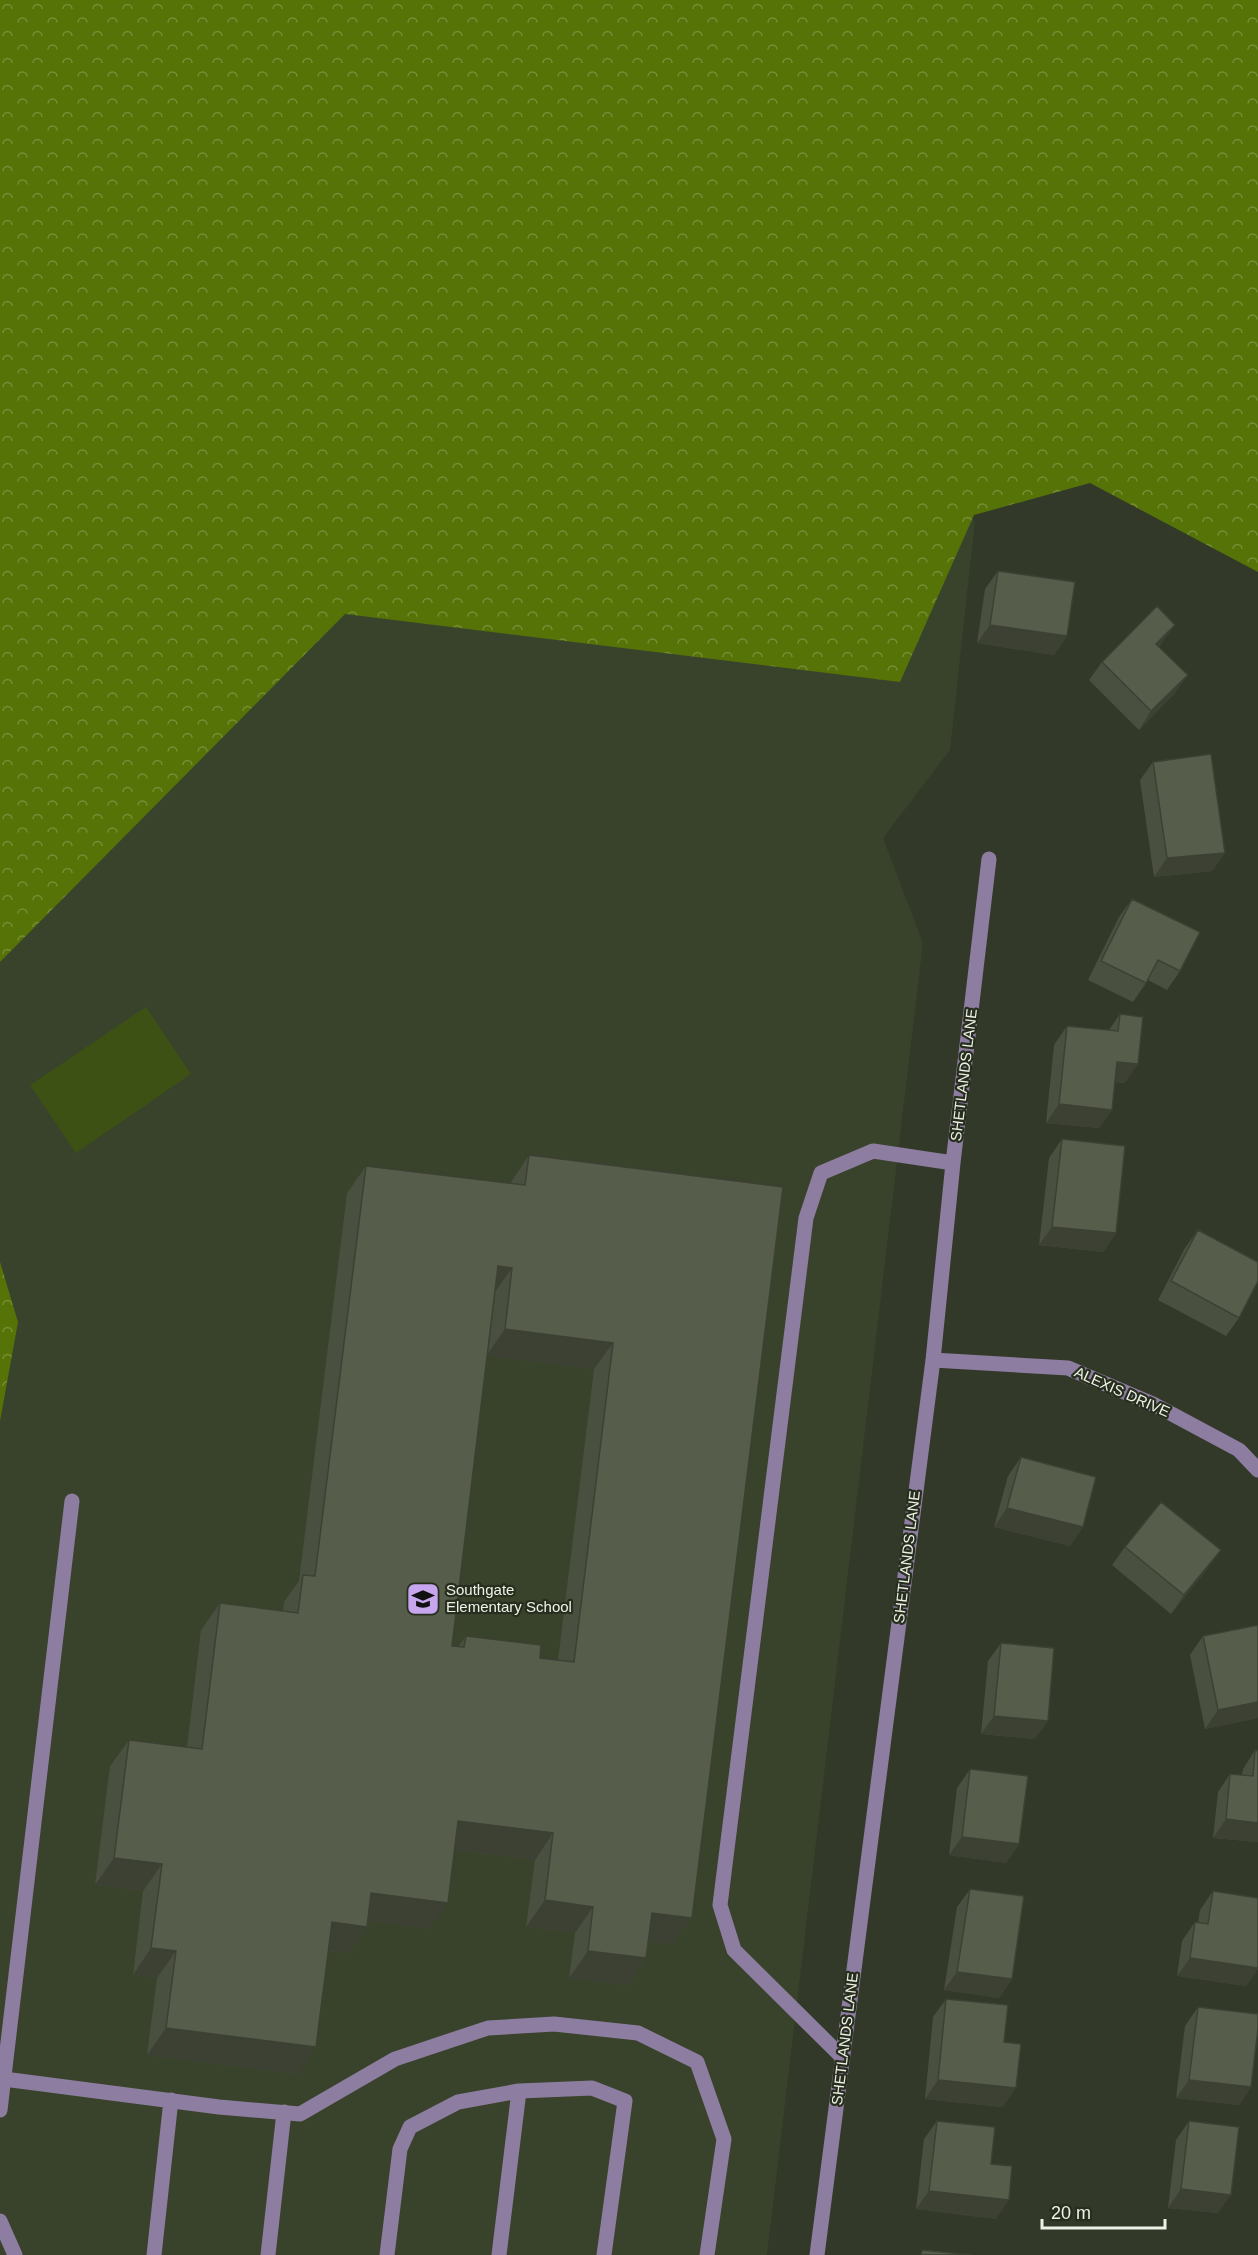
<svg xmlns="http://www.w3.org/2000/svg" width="1258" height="2255" font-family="Arial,sans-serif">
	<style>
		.built { fill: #39422b }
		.forest { fill: url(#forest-crowns) }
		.pitch { fill: #3d5115 }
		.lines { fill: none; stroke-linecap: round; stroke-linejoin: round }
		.minor { stroke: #8d7da1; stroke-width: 15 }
		.wall { fill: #4a5040; fill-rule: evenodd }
		.shaded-wall { fill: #3c4134 }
		.building { fill: #565d4b; stroke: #3c4134; stroke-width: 1.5; fill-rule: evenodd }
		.labels { text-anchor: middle; stroke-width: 4.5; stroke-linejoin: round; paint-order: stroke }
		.street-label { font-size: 15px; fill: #edf2e7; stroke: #282e1e }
		.poi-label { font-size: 15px; fill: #edf2e7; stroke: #282e1e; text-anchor: start }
	</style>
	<defs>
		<pattern id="forest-crowns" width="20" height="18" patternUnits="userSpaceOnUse" patternTransform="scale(1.5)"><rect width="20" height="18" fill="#557307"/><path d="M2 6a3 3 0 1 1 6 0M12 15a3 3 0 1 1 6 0" fill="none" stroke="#768e37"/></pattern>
	</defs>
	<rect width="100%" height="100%" fill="#323928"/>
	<path class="built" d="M0 116 975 521 950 750 883 838 923 943 767 2255H0Z"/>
	<path class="forest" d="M0 0H1258V572L1090 483 974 515 900 682 345 614 0 962Z
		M0 1262 18 1322 0 1421Z"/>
	<path class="pitch" d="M146 1007 191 1074 76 1153 30 1085Z"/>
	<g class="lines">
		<path class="minor" d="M933 1360 1068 1368 1155 1405 1239 1450 1258 1470
			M842 2057 734 1950 720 1905 806 1218 821 1173 873 1151 953 1163
			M4 2079 219 2107 300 2114 395 2059 488 2028 554 2024 638 2033 697 2062 724 2139 707 2255
			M0 2110 72 1501
			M0 2221 15 2255
			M154 2255 171 2100
			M268 2255 284 2112
			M387 2255 400 2149 410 2127 458 2102 519 2091
			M499 2255 519 2091 592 2088 625 2101 604 2255
			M817 2255 933 1360 953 1163 989 859"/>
	</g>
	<path class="wall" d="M998 571 1067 636 1054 655 977 643 985 589Z
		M1162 643 1159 646 1175 693 1139 730 1089 680 1102 662Z
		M1153 762 1225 853 1212 871 1154 877 1140 780Z
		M1132 899 1180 971 1167 990 1148 980 1133 1002 1088 980 1119 917Z
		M1120 1014 1125 1083 1115 1082 1112 1110 1099 1128 1046 1123 1054 1045 1067 1026 1109 1030Z
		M1062 1139 1116 1233 1103 1252 1039 1245 1049 1158Z
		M529 1155 783 1187 673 1944 649 1941 646 1958 628 1985 569 1978 575 1933 526 1927 535 1860 454 1850 429 1929 368 1921 367 1927 348 1953 329 1951 298 2074 147 2055 157 1978 133 1975 143 1891 95 1885 110 1766 129 1740 187 1747 201 1630 220 1603 283 1611 284 1602 299 1581 347 1193 366 1166 510 1184ZM487 1356 594 1369 558 1660 540 1658 466 1636 458 1647 452 1646Z
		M1198 1230 1239 1318 1226 1336 1158 1300 1185 1248Z
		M1021 1457 1083 1527 1070 1546 994 1527 1008 1476Z
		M1125 1547 1208 1568 1171 1614 1112 1565Z
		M1258 1625V1718L1205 1729 1190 1655 1203 1636Z
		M1001 1643 1035 1739 981 1734 988 1661Z
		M1255 1750 1258 1842 1213 1838 1218 1792 1230 1774 1242 1775 1243 1769Z
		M970 1769 1019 1844 1006 1863 949 1855 957 1788Z
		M970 1889 1012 1979 999 1998 944 1990 957 1907Z
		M1213 1891 1258 1898V1969L1246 1986 1177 1976 1182 1941 1195 1922 1198 1923 1200 1910Z
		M946 1999 1004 2042 1003 2107 925 2099 933 2017Z
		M1198 2007 1251 2087 1239 2105 1176 2098 1185 2026Z
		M937 2121 991 2164 996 2219 916 2209 924 2139Z
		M1189 2121 1218 2213 1168 2208 1176 2140Z"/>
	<path class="shaded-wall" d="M990 625 1067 636 1054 655 977 643Z
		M1175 625 1162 643 1143 662 1156 644Z
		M1188 675 1175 693 1139 730 1151 711Z
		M1225 853 1212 871 1154 877 1167 858Z
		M1117 1062 1138 1064 1125 1083 1104 1080Z
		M1059 1104 1112 1110 1099 1128 1046 1123Z
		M1052 1227 1116 1233 1103 1252 1039 1245Z
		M498 1266 512 1268 493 1295Z
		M505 1329 613 1343 594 1369 486 1356Z
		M1007 1508 1083 1527 1070 1546 994 1527Z
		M1221 1550 1208 1568 1171 1614 1184 1595Z
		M1258 1702V1718L1205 1729 1218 1710Z
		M994 1716 1048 1721 1035 1739 981 1734Z
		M1226 1819 1258 1823V1842L1213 1838Z
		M458 1821 553 1833 535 1860 439 1848Z
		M962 1837 1019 1844 1006 1863 949 1855Z
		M114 1858 162 1864 143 1891 95 1885Z
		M371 1893 448 1903 429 1929 352 1919Z
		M545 1900 593 1907 575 1933 526 1927Z
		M652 1913 692 1918 673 1944 633 1939Z
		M332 1922 367 1927 348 1953 313 1949Z
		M151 1948 176 1951 157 1978 133 1975Z
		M588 1951 646 1958 628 1985 569 1978Z
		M1190 1958 1258 1968V1969L1246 1986 1177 1976Z
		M957 1972 1012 1979 999 1998 944 1990Z
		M166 2028 316 2047 298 2074 147 2055Z
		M938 2080 1016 2088 1003 2107 925 2099Z
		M1189 2080 1251 2087 1239 2105 1176 2098Z
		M1181 2189 1231 2195 1218 2213 1168 2208Z
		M929 2191 1009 2200 996 2219 916 2209Z"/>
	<path class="building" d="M998 571 1075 582 1067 636 990 625Z
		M1157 606 1175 625 1156 644 1188 675 1151 711 1102 662Z
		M1211 754 1225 853 1167 858 1153 762Z
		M1132 899 1200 932 1180 971 1158 960 1146 983 1101 961Z
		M1120 1014 1143 1017 1138 1064 1117 1062 1112 1110 1059 1104 1067 1026 1118 1031Z
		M1062 1139 1125 1146 1116 1233 1052 1227Z
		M529 1155 783 1187 692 1918 652 1913 646 1958 588 1951 593 1907 545 1900 553 1833 458 1821 448 1903 371 1893 367 1927 332 1922 316 2047 166 2028 176 1951 151 1948 162 1864 114 1858 129 1740 202 1749 220 1603 298 1613 303 1575 315 1576 366 1166 525 1185ZM498 1266 512 1268 505 1329 613 1343 574 1662 540 1658 541 1645 466 1636 464 1647 452 1646Z
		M1198 1230 1258 1262V1281L1239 1318 1171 1281Z
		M1021 1457 1096 1477 1083 1527 1007 1508Z
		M1161 1502 1221 1550 1184 1595 1125 1547Z
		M1258 1625V1702L1218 1710 1203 1636Z
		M1001 1643 1054 1648 1048 1721 994 1716Z
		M1255 1750 1258 1751V1823L1226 1819 1230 1774 1253 1776Z
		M970 1769 1028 1776 1019 1844 962 1837Z
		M970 1889 1024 1896 1012 1979 957 1972Z
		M1213 1891 1258 1898V1968L1190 1958 1195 1922 1208 1924Z
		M946 1999 1008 2005 1004 2042 1021 2044 1016 2088 938 2080Z
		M1198 2007 1258 2014V2029L1251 2087 1189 2080Z
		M937 2121 995 2127 991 2164 1012 2166 1009 2200 929 2191Z
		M1189 2121 1239 2127 1231 2195 1181 2189Z
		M922 2250 972 2255H921Z"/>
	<defs>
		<symbol id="school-square" viewBox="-11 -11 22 22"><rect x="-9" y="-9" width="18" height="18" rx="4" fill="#c7a6ef" stroke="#282e1e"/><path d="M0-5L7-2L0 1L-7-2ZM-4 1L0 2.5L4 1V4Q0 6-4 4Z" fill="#111"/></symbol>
	</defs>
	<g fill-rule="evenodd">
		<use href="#school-square" x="404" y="1580" width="38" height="38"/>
	</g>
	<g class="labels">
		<g class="street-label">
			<text transform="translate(964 1075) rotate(-83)" y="5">SHETLANDS LANE</text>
			<text transform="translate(1122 1392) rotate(24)" y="5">ALEXIS DRIVE</text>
			<text transform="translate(907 1557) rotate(-83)" y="5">SHETLANDS LANE</text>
			<text transform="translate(845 2039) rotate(-83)" y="5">SHETLANDS LANE</text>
		</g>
		<g class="poi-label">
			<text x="446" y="1595">Southgate<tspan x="446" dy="17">Elementary School</tspan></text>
		</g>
	</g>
	<path d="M1042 2219v9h123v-9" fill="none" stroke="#edf2e7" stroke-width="3"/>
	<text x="1051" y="2219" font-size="18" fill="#edf2e7" stroke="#282e1e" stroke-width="4.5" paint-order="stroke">20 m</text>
</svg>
